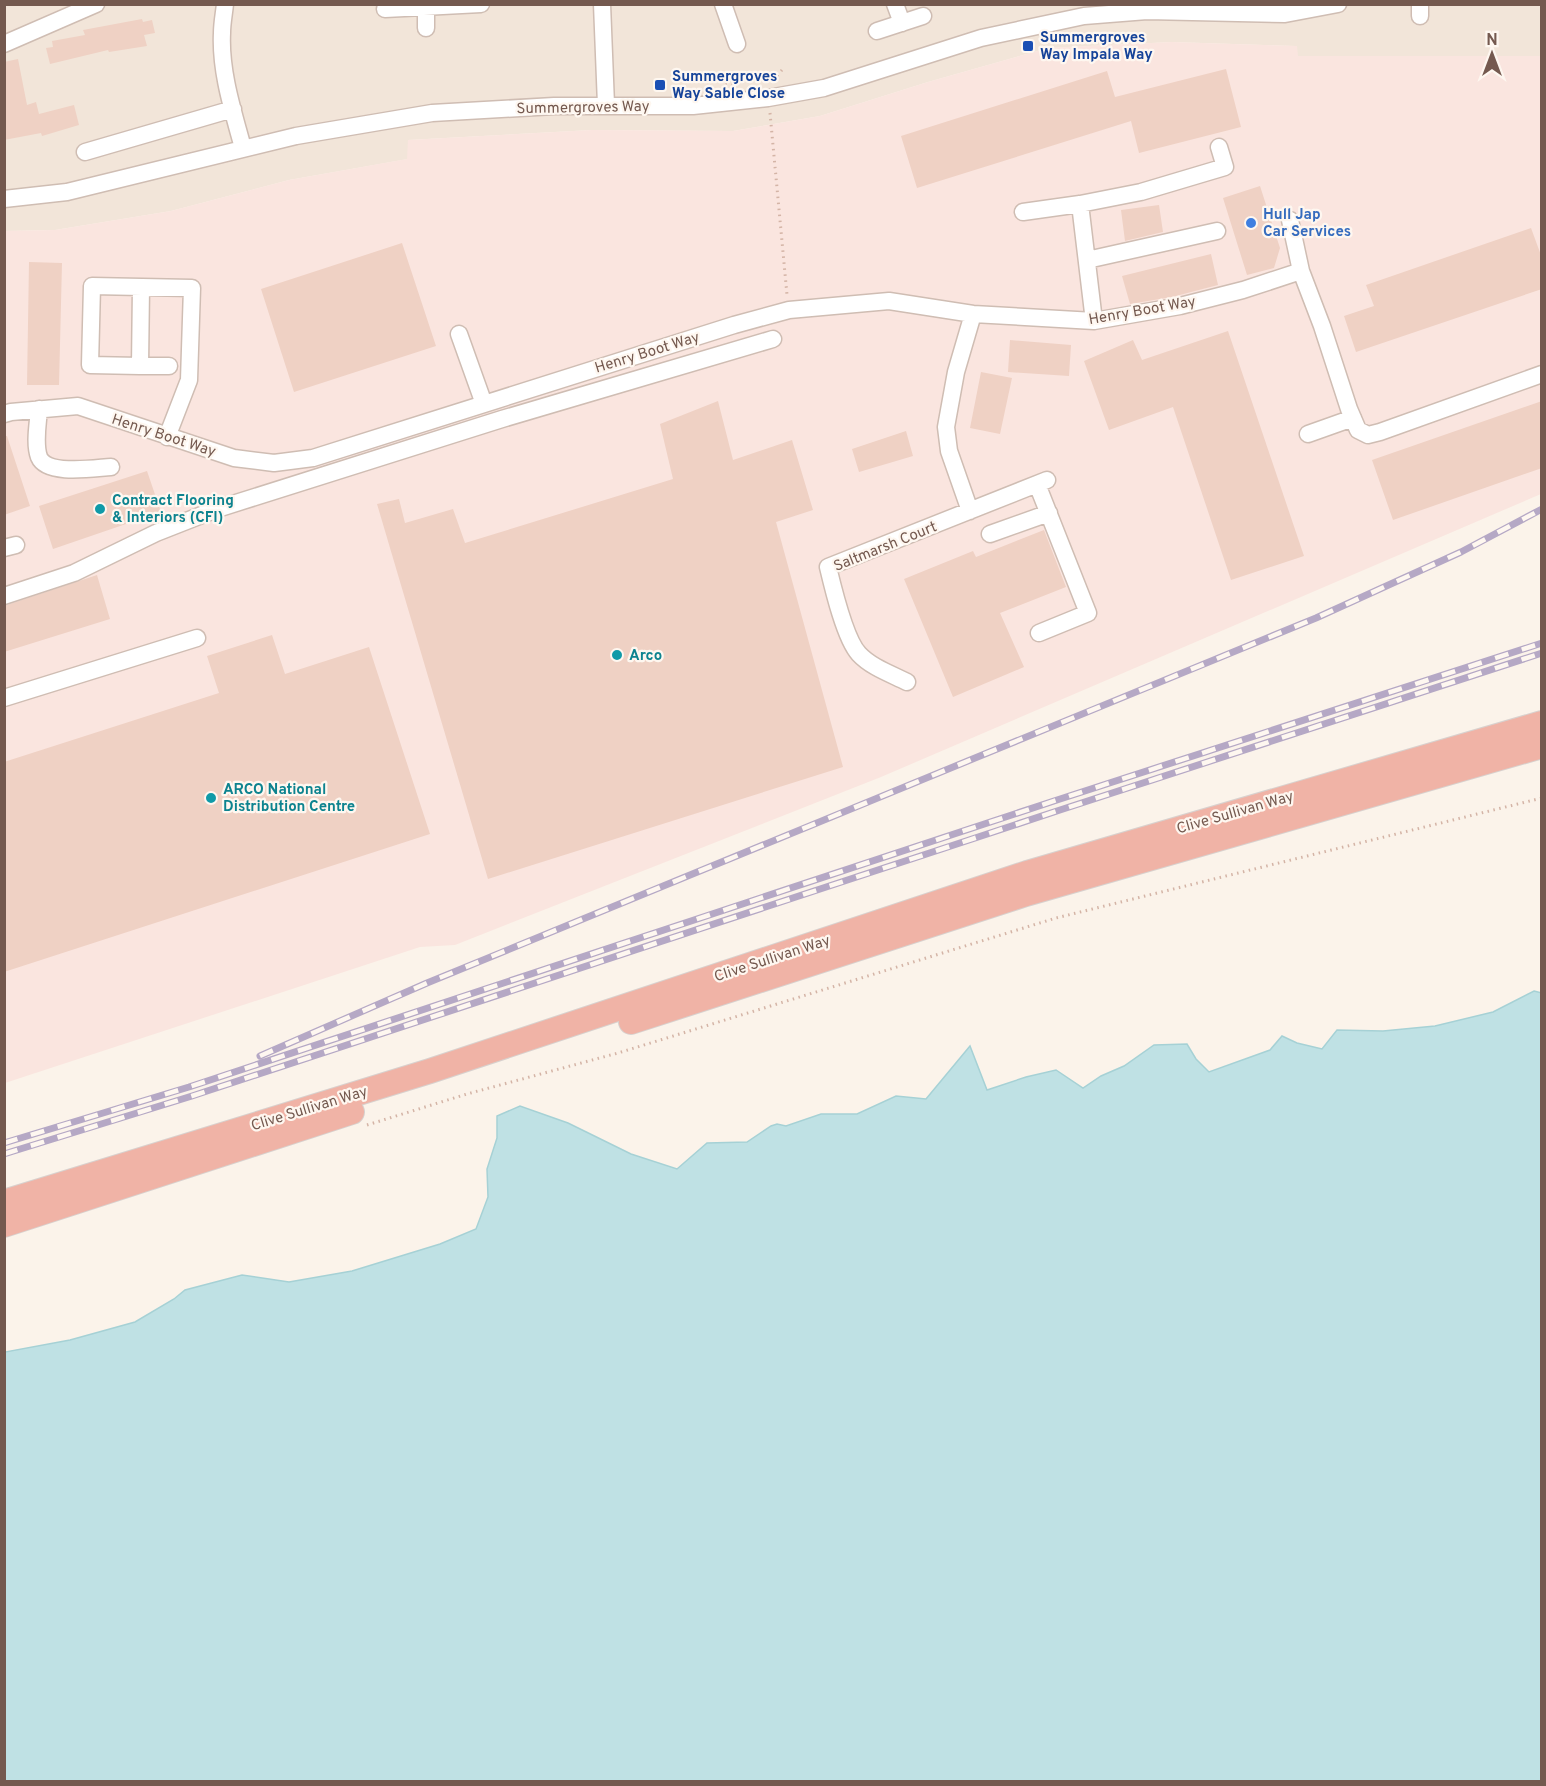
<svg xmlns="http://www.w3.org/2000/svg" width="1546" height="1786" font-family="Overpass,sans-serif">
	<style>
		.residential { fill: #f2e5d9 }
		.commercial { fill: #fae5df }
		.water { fill: #bfe1e4; stroke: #a6d1d5; stroke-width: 1.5 }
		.building { fill: #efd1c4 }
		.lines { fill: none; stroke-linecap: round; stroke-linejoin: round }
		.minor-casing { stroke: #cfbdb3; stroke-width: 19 }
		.highway-casing { stroke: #d8d1ce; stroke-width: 26 }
		.path { stroke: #d4b4a6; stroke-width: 3; stroke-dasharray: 1.5 4.5; stroke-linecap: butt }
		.minor { stroke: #fff; stroke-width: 16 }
		.highway { stroke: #f0b3a6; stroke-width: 24 }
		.rail-casing { stroke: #b5a8c5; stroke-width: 7 }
		.rail { stroke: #fef7f0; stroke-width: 4.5; stroke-dasharray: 14; stroke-linecap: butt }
		.transit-dot { fill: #1a4fb4; stroke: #fef7f0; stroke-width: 2 }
		.shop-dot { fill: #3f7fe0; stroke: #fef7f0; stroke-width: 2 }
		.culture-dot { fill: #0f9aa8; stroke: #fef7f0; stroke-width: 2 }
		.labels { text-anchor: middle; stroke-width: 4.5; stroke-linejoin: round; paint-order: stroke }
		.transit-label { font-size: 15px; font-weight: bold; fill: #164399; stroke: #fef7f0; text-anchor: start }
		.street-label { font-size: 15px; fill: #74594f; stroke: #fef7f0 }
		.shop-label { font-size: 15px; font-weight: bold; fill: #366cbe; stroke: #fef7f0; text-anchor: start }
		.culture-label { font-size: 15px; font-weight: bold; fill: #0d838f; stroke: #fef7f0; text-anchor: start }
	</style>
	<rect width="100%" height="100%" fill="#fbf3ea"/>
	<path class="residential" d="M1541 4 1542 56H1297L1296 46 1172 42 1048 48 928 82 820 116 733 131 592 130 408 140V159L289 180 171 211 55 230 5 231 4 5Z"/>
	<path class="commercial" d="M1172 42 1297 46 1298 56H1541V494L881 777 455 945 420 947 5 1083 4 231 55 230 171 211 289 180 407 159 408 140 592 130 733 131 820 116 928 82 1048 48Z"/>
	<path class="water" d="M1534 991 1542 993 1541 1781H5V1352L70 1340 135 1322 174 1299 185 1290 242 1275 289 1282 352 1271 440 1244 476 1229 488 1197 487 1169 497 1138V1116L520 1106 568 1123 631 1154 677 1169 707 1143 747 1142 771 1126 777 1124 786 1126 821 1114H857L896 1096 926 1099 970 1046 987 1090 1026 1077 1056 1070 1083 1088 1101 1076 1124 1066 1154 1045 1187 1044 1196 1059 1209 1072 1270 1050 1282 1036 1297 1043 1322 1049 1337 1030 1383 1031 1435 1026 1493 1012Z"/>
	<path class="building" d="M142 19 143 22 152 20 155 33 144 35 147 46 109 52 108 50 50 64 46 48 53 47 52 41 85 35 83 30Z
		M18 59 27 105 36 102 39 114 74 105 79 125 42 136 41 133 4 140V62Z
		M1226 69 1241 127 1139 153 1131 121 917 188 901 136 1107 71 1115 97Z
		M1260 186 1280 248 1274 268 1247 275 1223 198Z
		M1159 205 1163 232 1125 241 1121 210Z
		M1531 228 1542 258V289L1356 352 1344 316 1374 306 1366 285Z
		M402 243 436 346 294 392 261 289Z
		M1211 254 1218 285 1172 297 1130 304 1122 276Z
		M29 262 62 263 59 385H27Z
		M1228 331 1304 556 1231 580 1173 407 1109 430 1084 361 1133 340 1142 360Z
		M1010 340 1071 345 1069 376 1008 372Z
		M981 372 1012 378 1000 434 970 428Z
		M718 401 733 460 792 440 813 510 776 522 843 767 488 879 377 504 399 499 405 523 453 509 465 543 673 479 660 424Z
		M1542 401V468L1393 520 1372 460Z
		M906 431 913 456 859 472 852 449Z
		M4 436H7L30 506 4 515Z
		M147 471 161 512 53 549 39 506Z
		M1044 530 1066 587 1000 613 1024 667 953 697 904 579 973 551 976 557Z
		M97 575 110 619 4 652V606Z
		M272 635 285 674 369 647 430 834 4 972V762L219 693 207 656Z"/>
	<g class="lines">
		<defs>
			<path id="minor" d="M225 4C224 14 222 23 222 33 220 71 233 111 243 148
				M602 4 606 105
				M723 4 737 44
				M895 4 902 23
				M1420 4V16
				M426 7V28
				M385 9 481 4
				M877 31 923 16
				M4 44 96 4
				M85 152 233 109
				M4 199 67 192 296 136 432 113 554 106H693L768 98 824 88 981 38 1084 16 1147 11 1285 14 1338 4
				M1080 204 1094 321
				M1023 212 1080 204 1141 192 1225 167 1219 147
				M1290 220 1301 271 1322 326 1349 409 1358 430 1368 435 1380 432 1542 374
				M1087 260 1217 231
				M141 287 140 366 90 365 92 286 192 288 189 380 167 437
				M459 334 484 404
				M140 366H169
				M39 409C38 424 34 443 39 457 47 476 94 468 111 467
				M4 414 11 412 78 406 234 458 274 463 313 458 734 325 789 310 889 301 973 314 1094 321 1180 306 1243 290 1301 271
				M1308 434 1353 418
				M1037 484 1088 613 1039 633
				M970 511 949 451 946 427 956 372 973 314
				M990 534 1049 513
				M4 548 16 545
				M4 596 74 573 156 533 217 509 502 419 773 339
				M907 682C891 674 871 667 859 654 845 639 833 588 828 567L1047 480
				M4 698 197 638"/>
			<path id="highway" d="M631 1022 1026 894 1542 746
				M4 1202 430 1071 1027 873 1542 723
				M4 1225 352 1112"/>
		</defs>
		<use href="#minor" class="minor-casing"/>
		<use href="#highway" class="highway-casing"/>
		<path class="path" d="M720 74 723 83 735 84
			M773 80 782 70
			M770 113 787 295
			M367 1125 467 1094 618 1053 1056 918 1542 798"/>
		<use href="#minor" class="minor"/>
		<use href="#highway" class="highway"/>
		<defs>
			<path id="rail" d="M260 1056 427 983 1316 618 1461 552 1542 509
				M4 1143 189 1087 1057 800 1542 643
				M4 1154 192 1096 1060 810 1542 653"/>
		</defs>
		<use href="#rail" class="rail-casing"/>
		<use href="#rail" class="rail"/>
	</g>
	<g class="transit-dot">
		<rect x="1022" y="40" width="12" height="12" rx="3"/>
		<rect x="654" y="79" width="12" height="12" rx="3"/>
	</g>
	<circle class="shop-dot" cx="1251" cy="223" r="6"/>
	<g class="culture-dot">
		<circle cx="100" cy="509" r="6"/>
		<circle cx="617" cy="655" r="6"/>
		<circle cx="211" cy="798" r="6"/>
	</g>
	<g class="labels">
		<g class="transit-label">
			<text x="1040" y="42">Summergroves<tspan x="1040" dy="17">Way Impala Way</tspan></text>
			<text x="672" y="81">Summergroves<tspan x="672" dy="17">Way Sable Close</tspan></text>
		</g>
		<g class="street-label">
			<text transform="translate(583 107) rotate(-1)" y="5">Summergroves Way</text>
			<text transform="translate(1142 310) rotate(-10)" y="5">Henry Boot Way</text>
			<text transform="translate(647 352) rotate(-17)" y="5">Henry Boot Way</text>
			<text transform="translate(164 435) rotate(18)" y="5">Henry Boot Way</text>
			<text transform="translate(885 546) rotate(-22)" y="5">Saltmarsh Court</text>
			<text transform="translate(1235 812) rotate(-16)" y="5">Clive Sullivan Way</text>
			<text transform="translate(772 958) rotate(-18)" y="5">Clive Sullivan Way</text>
			<text transform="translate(309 1108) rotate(-17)" y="5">Clive Sullivan Way</text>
		</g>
		<g class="shop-label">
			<text x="1263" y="219">Hull Jap<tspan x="1263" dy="17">Car Services</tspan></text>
		</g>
		<g class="culture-label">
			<text x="112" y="505">Contract Flooring<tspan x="112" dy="17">&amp; Interiors (CFI)</tspan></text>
			<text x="629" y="660">Arco</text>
			<text x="223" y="794">ARCO National<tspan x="223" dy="17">Distribution Centre</tspan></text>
		</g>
	</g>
	<rect width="1546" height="1786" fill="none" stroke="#74594f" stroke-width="12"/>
	<g transform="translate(1492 54)" stroke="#fef7f0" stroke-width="4.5" paint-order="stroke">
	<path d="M0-4.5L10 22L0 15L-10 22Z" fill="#74594f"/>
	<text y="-9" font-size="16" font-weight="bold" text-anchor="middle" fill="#74594f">N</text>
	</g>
</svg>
